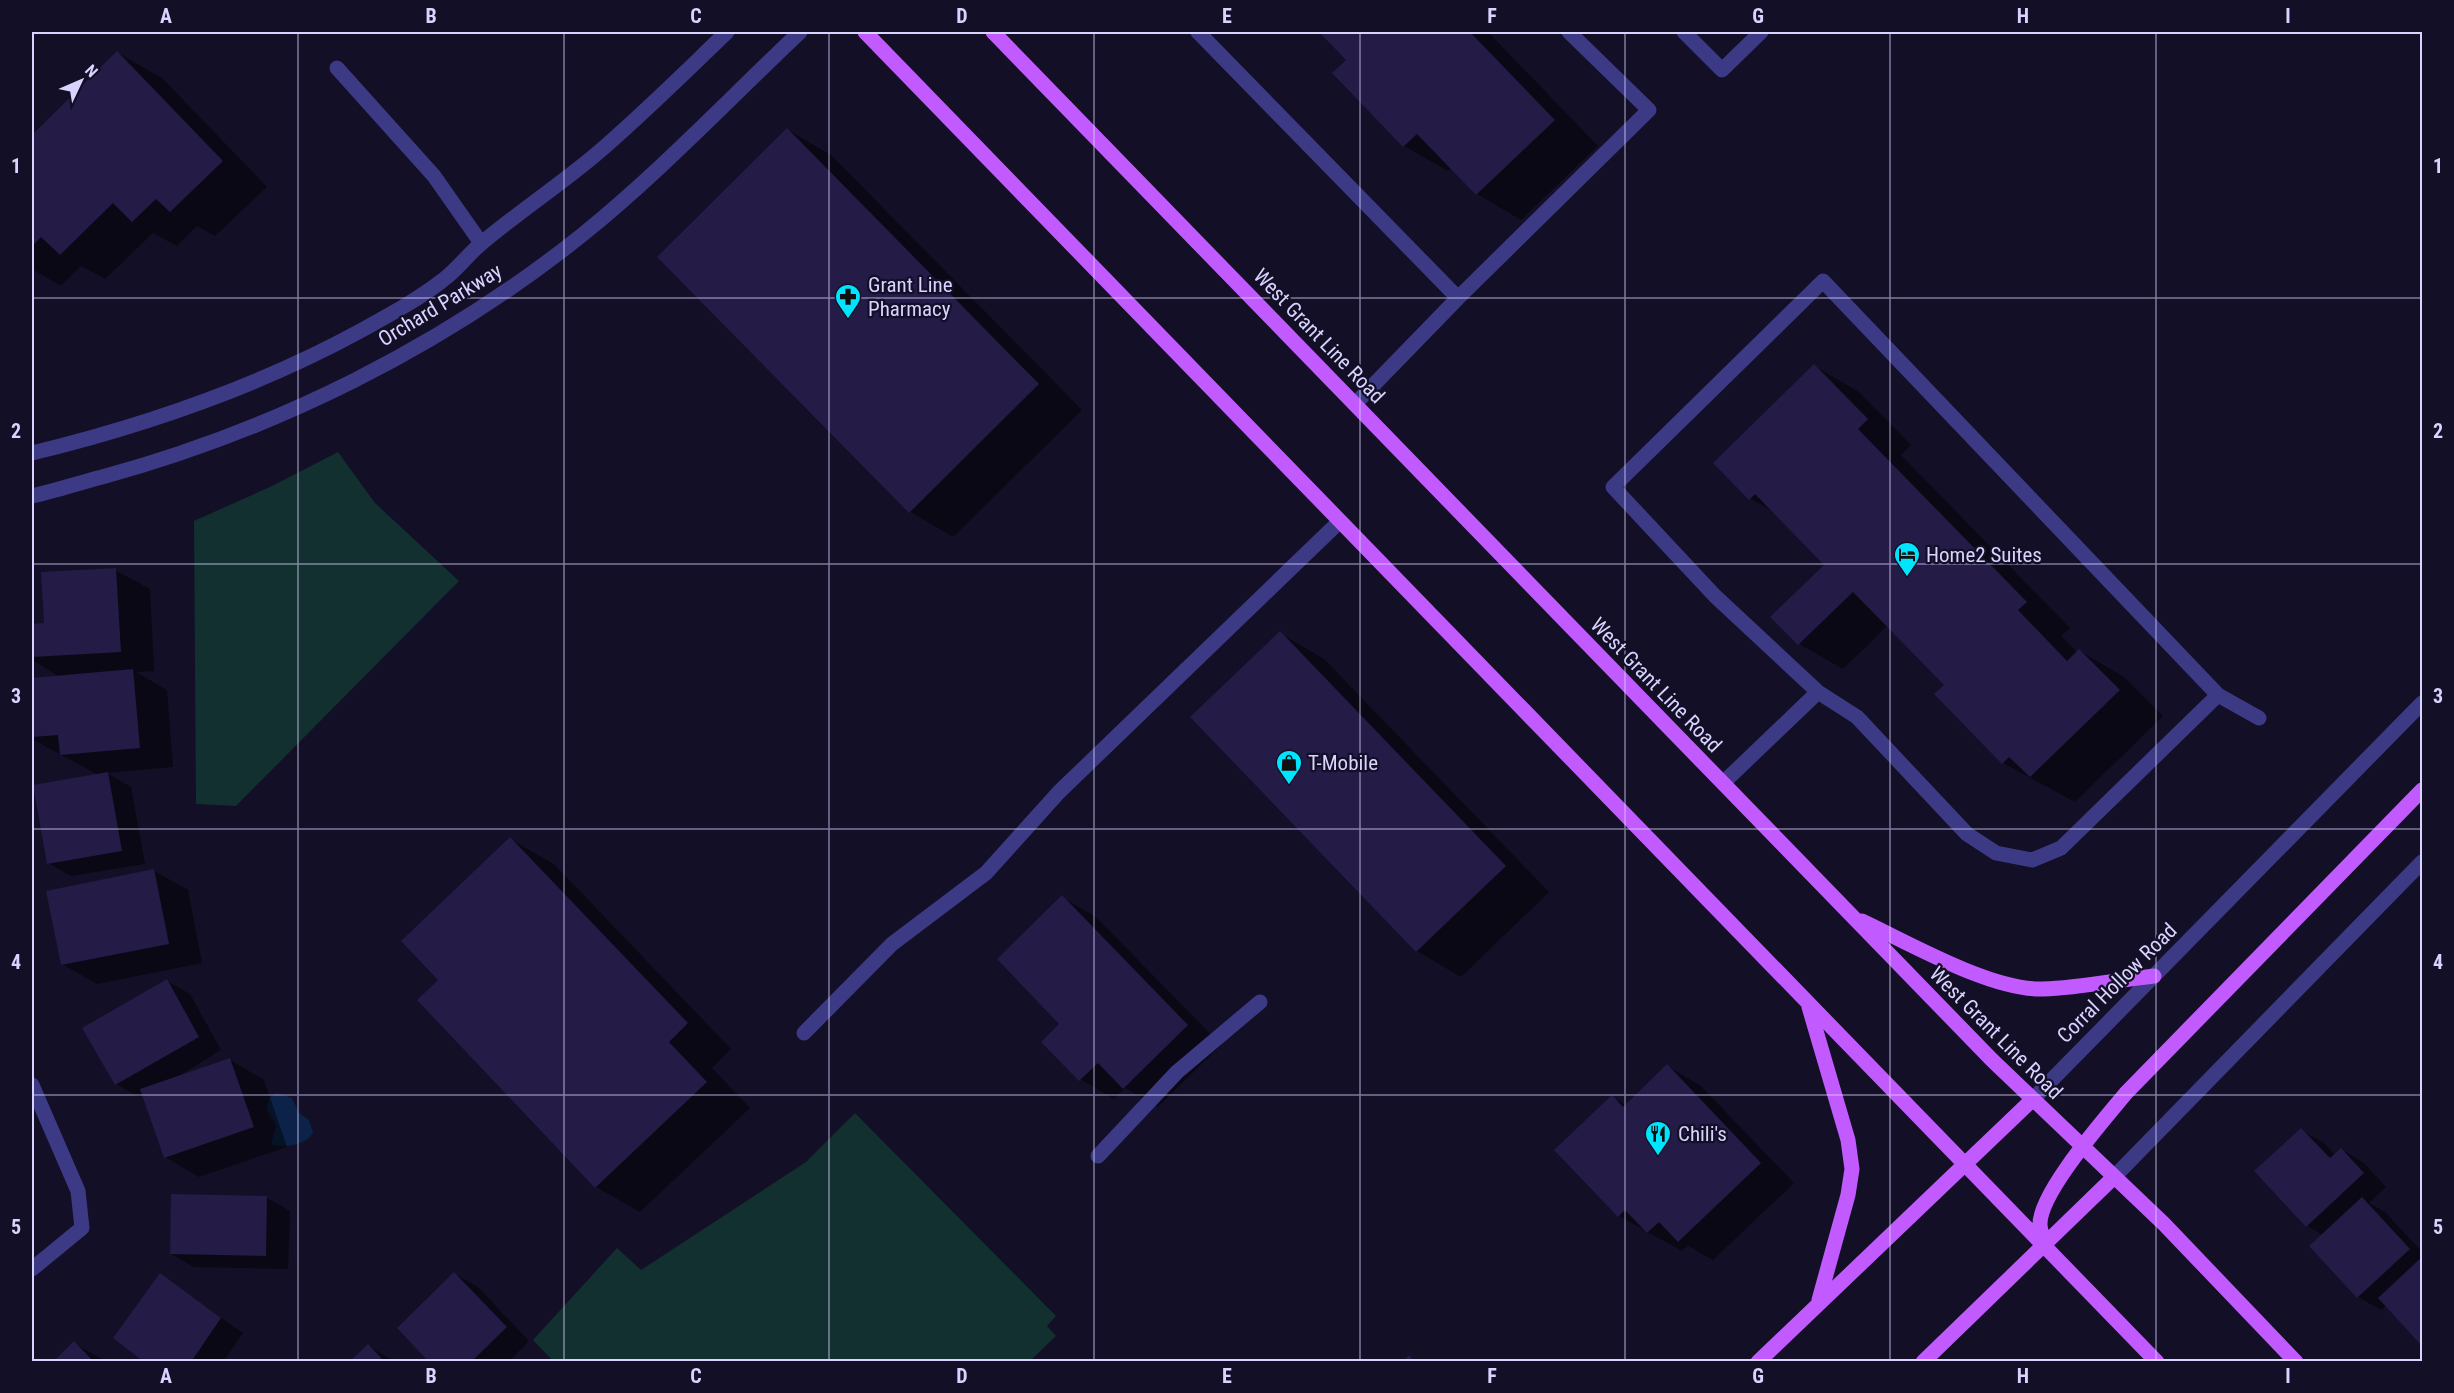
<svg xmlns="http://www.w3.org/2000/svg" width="2454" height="1393" font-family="'Roboto Condensed',sans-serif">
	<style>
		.green { fill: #12302f }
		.water { fill: #0c2248 }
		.shadow { fill: #0007 }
		.building { fill: #241b47 }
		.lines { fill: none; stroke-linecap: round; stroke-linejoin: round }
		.service { stroke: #3d3a85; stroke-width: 15 }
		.minor { stroke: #3d3a85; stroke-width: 15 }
		.tertiary { stroke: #3d3a85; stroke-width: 15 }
		.primary { stroke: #c25bff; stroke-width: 15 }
		.grid { fill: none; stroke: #d9d4ff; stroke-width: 1.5; stroke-opacity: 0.55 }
		.labels { text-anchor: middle; stroke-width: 4.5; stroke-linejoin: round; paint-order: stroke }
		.poi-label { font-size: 21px; fill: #d9d4ff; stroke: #130f26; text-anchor: start }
		.street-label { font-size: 21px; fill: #d9d4ff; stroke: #130f26 }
		.neatline { fill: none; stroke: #d9d4ff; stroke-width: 2 }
		.grid-label { font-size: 20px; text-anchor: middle; font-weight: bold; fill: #d9d4ff }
	</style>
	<rect width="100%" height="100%" fill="#130f26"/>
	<path class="green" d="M338 452 375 503 459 581 236 806 196 804 194 521 272 486Z
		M855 1113 1056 1316 1047 1326 1056 1336 1030 1361 554 1362 533 1340 617 1248 641 1270 806 1162Z"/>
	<path class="water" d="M277 1093 292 1098 299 1113 309 1120 313 1132C309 1144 281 1150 271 1144L276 1126 267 1110 269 1098Z"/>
	<path class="shadow" d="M1321 32H1488L1598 146 1521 220 1477 194 1452 168 1448 171 1404 146 1348 60Z
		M118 53 162 78 267 187 215 236 197 226 177 246 153 233 105 279 81 266 61 286 32 269V137Z
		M788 130 831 155 1082 410 953 537 909 511Z
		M1814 366 1858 391 1911 445 1901 455 2070 628 2061 636 2078 653 2080 651 2124 677 2163 716 2075 802 2003 763 1936 694 1946 685 1888 625 1843 669 1799 644 1772 617 1826 565 1777 514 1750 498Z
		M115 570 150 589 154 671 136 672 167 690 173 767 107 773 131 787 145 864 71 876 48 863 98 775 32 739V679L60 677 32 660V626L45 625Z
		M1280 633 1324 659 1549 892 1461 977 1417 951Z
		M510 839 554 864 731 1049 712 1068 750 1108 640 1212 596 1187 419 1000 441 980Z
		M154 871 188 890 202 963 97 984 62 964Z
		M1062 897 1096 917 1221 1045 1158 1107 1125 1088 1114 1099 1080 1079 1062 1024Z
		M167 981 190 994 221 1050 174 1079 230 1060 264 1080 287 1147 199 1177 165 1157 143 1095 139 1097 116 1084Z
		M1667 1066 1701 1086 1794 1183 1713 1260 1688 1246 1682 1251 1619 1216 1612 1097 1626 1105Z
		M2301 1130 2324 1143 2335 1155 2341 1149 2364 1163 2386 1187 2369 1203 2385 1212 2422 1252V1344L2387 1305 2381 1310 2358 1297 2323 1235 2307 1226Z
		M267 1198 290 1211 288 1269 194 1267 171 1254Z
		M455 1274 478 1287 529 1341 508 1362H431Z
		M160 1275 243 1333 223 1362H147Z
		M74 1343 107 1362H55Z
		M368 1346 391 1359 393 1362H352Z"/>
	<path class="building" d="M1319 32H1470L1555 120 1476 195 1417 134 1403 147 1332 73 1346 60Z
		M117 51 223 161 170 212 156 199 132 222 113 203 60 255 41 237 32 246V135Z
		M787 128 1039 384 909 513 657 257Z
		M1814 364 1868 419 1858 429 2027 602 2018 610 2067 661 2079 649 2120 690 2030 777 2009 757 2002 764 1934 694 1944 685 1853 592 1798 645 1770 617 1824 565 1755 494 1749 500 1713 463Z
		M116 568 121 652 32 657V624L44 623 41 572Z
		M1280 631 1506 866 1416 952 1190 717Z
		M133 669 140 748 60 755 58 735 32 737V678Z
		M108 772 122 851 47 864 33 785Z
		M510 837 688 1023 669 1042 707 1082 595 1188 417 1000 438 980 401 941Z
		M154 869 169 944 61 965 46 891Z
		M1062 895 1188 1025 1123 1089 1098 1063 1079 1081 1041 1042 1059 1024 997 959Z
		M167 979 199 1037 115 1085 82 1028Z
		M230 1058 254 1127 164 1158 140 1089Z
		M1667 1064 1761 1163 1678 1242 1659 1222 1647 1233 1625 1210 1618 1217 1554 1150 1612 1095 1623 1107Z
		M2301 1128 2330 1158 2341 1148 2364 1173 2306 1227 2254 1171Z
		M171 1194 267 1196 266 1256 170 1254Z
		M2362 1197 2410 1249 2357 1298 2309 1246Z
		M2422 1257V1346L2378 1298Z
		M454 1272 507 1327 471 1362H429L397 1328Z
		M160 1273 221 1318 191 1362H144L113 1338Z
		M74 1341 94 1362H53Z
		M368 1344 385 1362H349Z
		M1409 1355 1415 1362H1403Z"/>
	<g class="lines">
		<path class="service" d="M1198 32 1458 298
			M1684 32 1722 70 1761 32
			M337 68 434 176 481 243
			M1355 404 1458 298 1649 110 1569 32
			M1818 692 1715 596 1613 487 1823 281 2218 695
			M1723 783 1818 692 1857 717 1967 834 1996 853 2032 860 2061 848 2218 695 2259 718
			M804 1033 892 944 986 873 1059 792 1339 522
			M1098 1156 1177 1072 1260 1002"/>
		<path class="minor" d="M32 1085 78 1191 82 1228 32 1269"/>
		<path class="tertiary" d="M32 453C147 425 258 387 362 330 389 315 419 299 443 280 458 269 469 253 483 242 519 212 558 186 594 156 640 117 683 74 727 32
			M32 496C55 491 79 483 102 477 275 430 442 347 582 235 659 173 728 100 800 32
			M2032 1100 2422 703
			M2114 1177 2422 862"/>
		<path class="primary" d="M865 32 2157 1362
			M993 32 1992 1060 2164 1224 2296 1362
			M1862 921C1909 943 1992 991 2043 989 2080 988 2117 980 2154 976
			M1809 1007 1848 1140 1852 1169 1848 1195 1819 1300
			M2044 1242C2043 1237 2040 1230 2040 1224 2040 1192 2104 1120 2126 1093L2422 790
			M1758 1362 2032 1100
			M1923 1362 2114 1177"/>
	</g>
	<path class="grid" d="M298 32V1362M564 32V1362M829 32V1362M1094 32V1362M1360 32V1362M1625 32V1362M1890 32V1362M2156 32V1362M32 298H2422M32 564H2422M32 829H2422M32 1095H2422"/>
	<defs>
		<symbol id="pharmacy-pin" viewBox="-11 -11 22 30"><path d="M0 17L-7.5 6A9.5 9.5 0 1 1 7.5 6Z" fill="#00e5ff" stroke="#130f26"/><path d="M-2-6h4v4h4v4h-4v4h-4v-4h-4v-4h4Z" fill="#111"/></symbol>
		<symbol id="hotel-pin" viewBox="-11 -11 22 30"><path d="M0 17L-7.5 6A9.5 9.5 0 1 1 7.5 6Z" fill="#00e5ff" stroke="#130f26"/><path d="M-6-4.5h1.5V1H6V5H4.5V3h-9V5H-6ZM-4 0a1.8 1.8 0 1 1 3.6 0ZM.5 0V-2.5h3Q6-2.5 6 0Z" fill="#111"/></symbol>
		<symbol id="shop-pin" viewBox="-11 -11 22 30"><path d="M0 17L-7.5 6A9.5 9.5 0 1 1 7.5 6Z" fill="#00e5ff" stroke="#130f26"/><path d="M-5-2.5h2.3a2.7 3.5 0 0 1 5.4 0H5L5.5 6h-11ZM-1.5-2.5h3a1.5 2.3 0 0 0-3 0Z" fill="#111"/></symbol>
		<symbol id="restaurant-pin" viewBox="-11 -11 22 30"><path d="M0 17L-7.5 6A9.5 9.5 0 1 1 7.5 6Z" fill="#00e5ff" stroke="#130f26"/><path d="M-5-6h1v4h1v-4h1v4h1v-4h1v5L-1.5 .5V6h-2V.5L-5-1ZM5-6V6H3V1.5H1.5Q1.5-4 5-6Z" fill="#111"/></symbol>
	</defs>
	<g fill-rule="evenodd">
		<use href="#pharmacy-pin" x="833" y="282" width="30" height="40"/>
		<use href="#hotel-pin" x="1892" y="540" width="30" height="40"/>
		<use href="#shop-pin" x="1274" y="748" width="30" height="40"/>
		<use href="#restaurant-pin" x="1643" y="1119" width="30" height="40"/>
	</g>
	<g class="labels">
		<g class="poi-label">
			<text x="868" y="292">Grant Line<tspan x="868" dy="24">Pharmacy</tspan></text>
			<text x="1926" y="562">Home2 Suites</text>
			<text x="1308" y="770">T-Mobile</text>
			<text x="1678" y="1141">Chili's</text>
		</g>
		<g class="street-label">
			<text transform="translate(440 305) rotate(-31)" y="7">Orchard Parkway</text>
			<text transform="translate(1319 336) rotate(46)" y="7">West Grant Line Road</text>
			<text transform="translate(1656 685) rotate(46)" y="7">West Grant Line Road</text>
			<text transform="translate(2117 983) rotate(-45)" y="7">Corral Hollow Road</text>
			<text transform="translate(1996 1033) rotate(45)" y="7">West Grant Line Road</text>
		</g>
	</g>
	<rect width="2454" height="1393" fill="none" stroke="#130f26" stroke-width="66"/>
	<g transform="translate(81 81) rotate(46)" stroke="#130f26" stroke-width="4.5" paint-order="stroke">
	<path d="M0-4.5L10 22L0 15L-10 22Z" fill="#d9d4ff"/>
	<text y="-9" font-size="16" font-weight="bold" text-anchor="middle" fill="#d9d4ff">N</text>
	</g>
	<rect x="33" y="33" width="2388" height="1327" class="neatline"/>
	<g class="grid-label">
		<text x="166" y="23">A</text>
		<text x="431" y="23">B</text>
		<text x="696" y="23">C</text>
		<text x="962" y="23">D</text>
		<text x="1227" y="23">E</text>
		<text x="1492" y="23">F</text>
		<text x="1758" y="23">G</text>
		<text x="2023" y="23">H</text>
		<text x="2288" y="23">I</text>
		<text x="16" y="173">1</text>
		<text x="2438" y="173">1</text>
		<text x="16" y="438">2</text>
		<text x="2438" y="438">2</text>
		<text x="16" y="703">3</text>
		<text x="2438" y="703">3</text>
		<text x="16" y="969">4</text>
		<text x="2438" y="969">4</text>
		<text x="16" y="1234">5</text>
		<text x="2438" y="1234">5</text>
		<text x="166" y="1383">A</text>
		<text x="431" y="1383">B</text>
		<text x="696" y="1383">C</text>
		<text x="962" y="1383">D</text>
		<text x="1227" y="1383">E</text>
		<text x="1492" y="1383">F</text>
		<text x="1758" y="1383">G</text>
		<text x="2023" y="1383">H</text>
		<text x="2288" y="1383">I</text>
	</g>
</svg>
